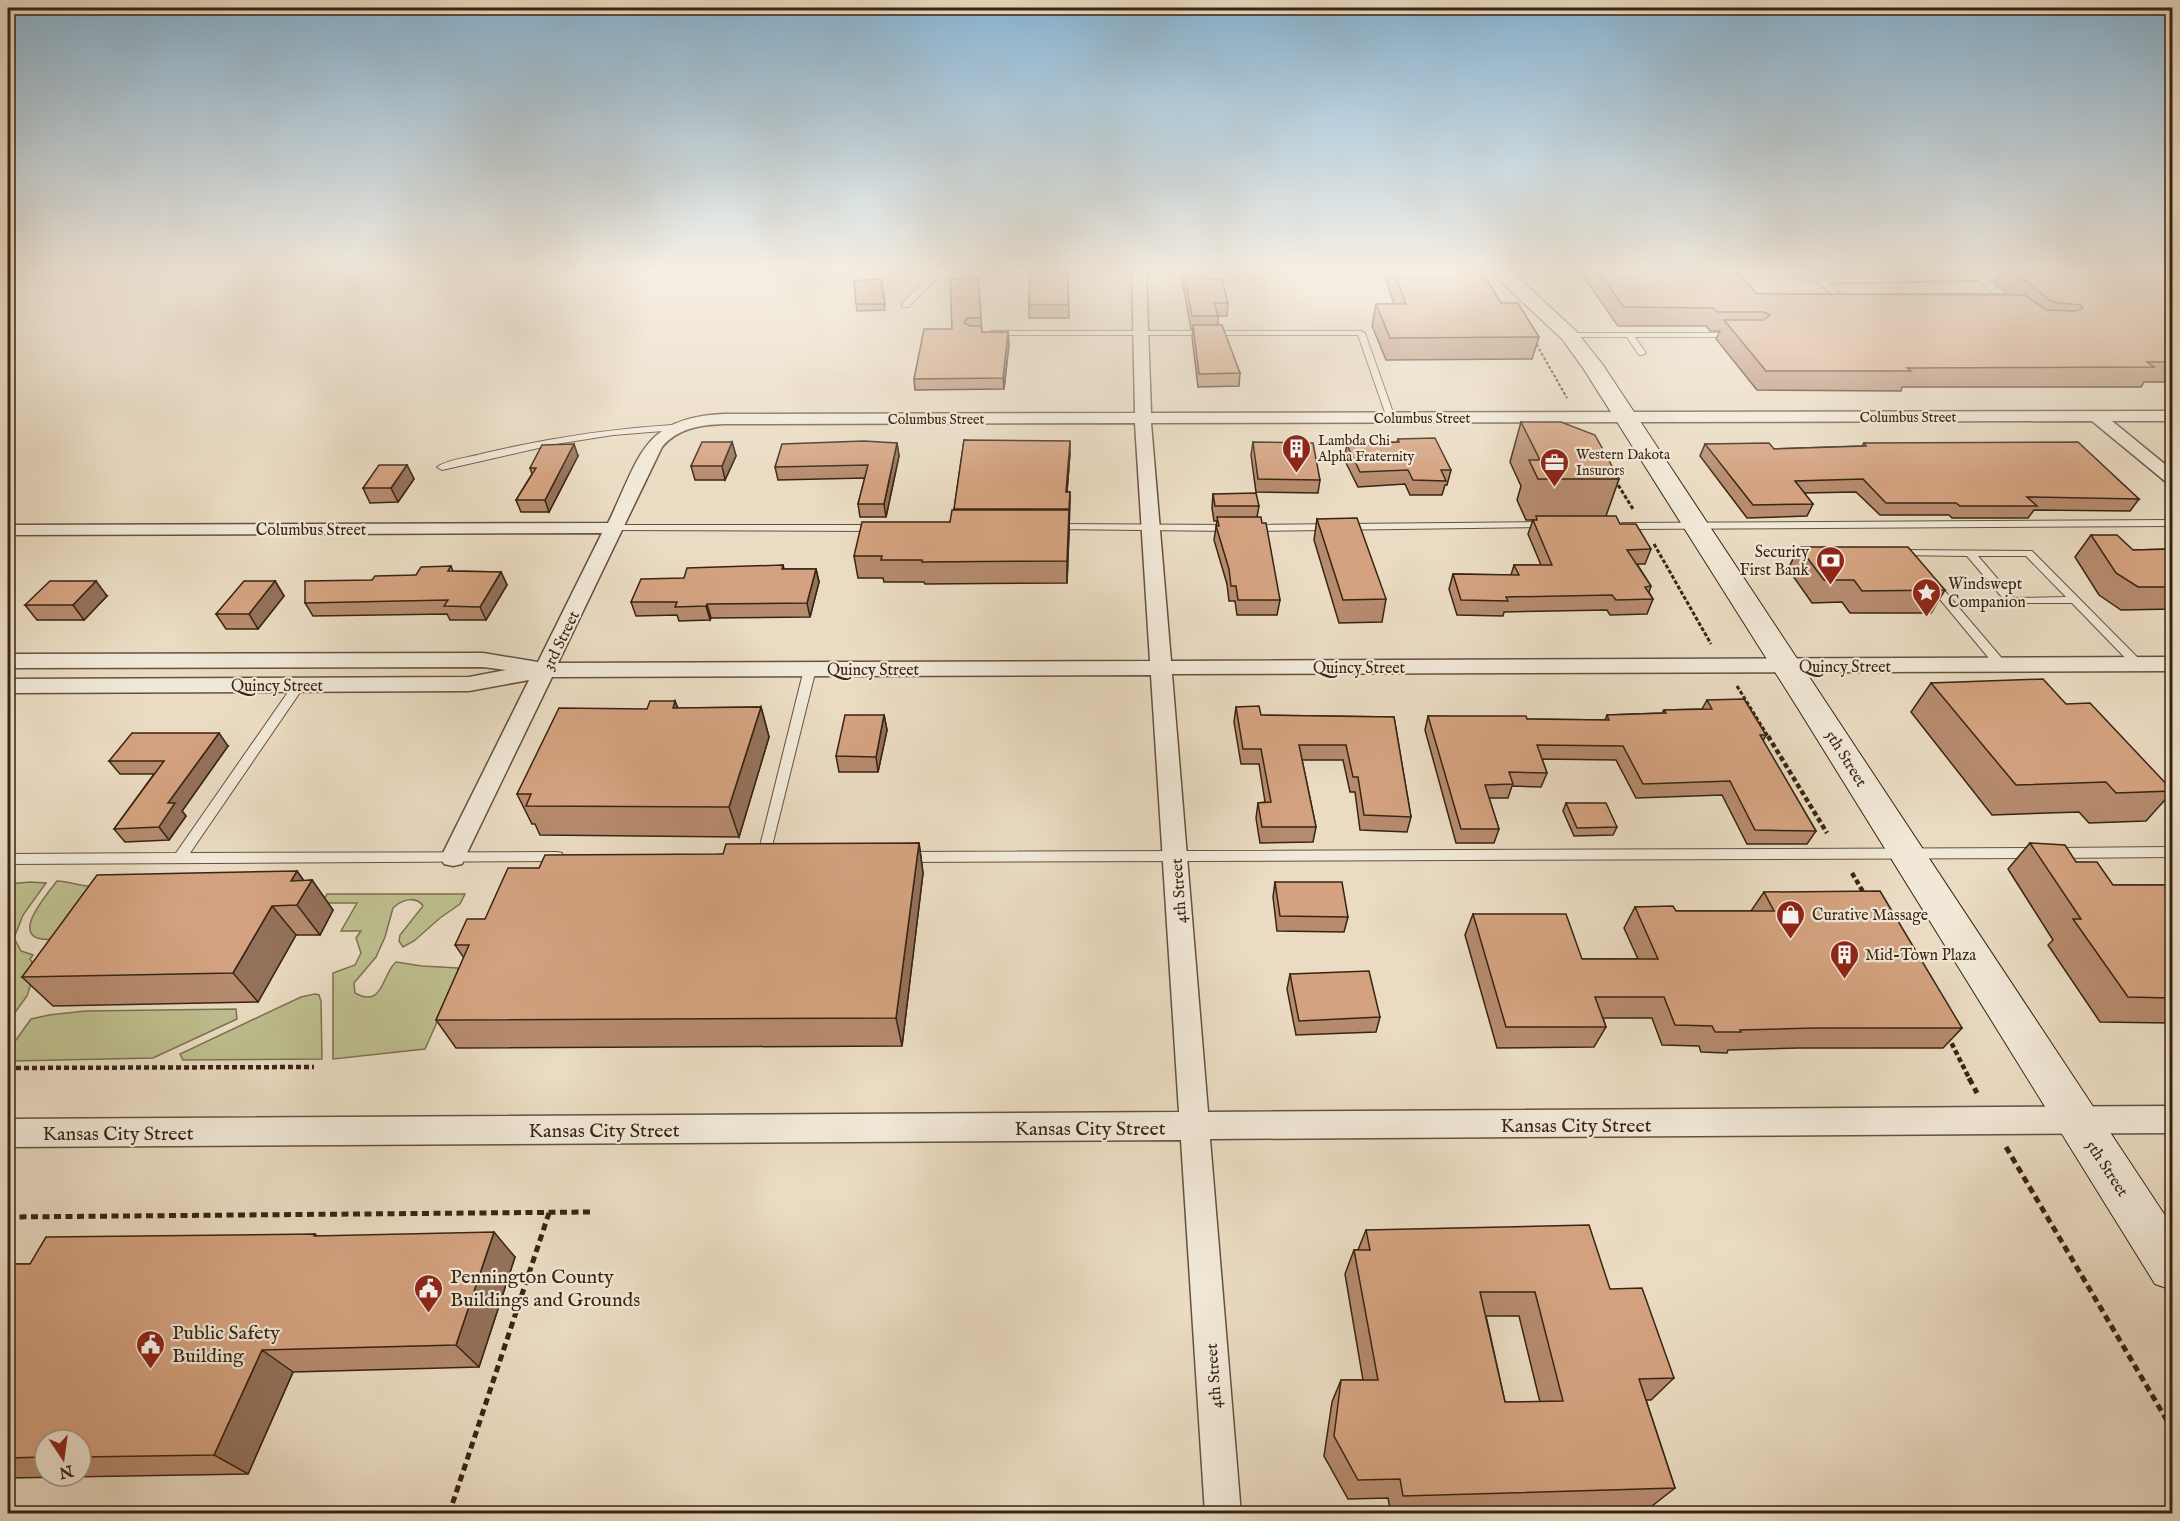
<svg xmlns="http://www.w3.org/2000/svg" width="2180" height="1521" font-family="'IM FELL English',serif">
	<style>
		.green { fill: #bebe8e; stroke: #7b7250; stroke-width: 1.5 }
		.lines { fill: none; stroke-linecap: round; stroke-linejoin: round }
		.lane-casing { stroke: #64523f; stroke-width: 2 }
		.street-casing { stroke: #64523f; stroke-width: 3 }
		.secondary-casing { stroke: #382513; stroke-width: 2 }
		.path-far3 { stroke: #382513; stroke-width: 2; stroke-dasharray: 3 2; stroke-linecap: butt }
		.path-far2 { stroke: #382513; stroke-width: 3; stroke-dasharray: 4 2; stroke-linecap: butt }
		.path-far1 { stroke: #382513; stroke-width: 4.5; stroke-dasharray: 5 3; stroke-linecap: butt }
		.path { stroke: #382513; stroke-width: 5; stroke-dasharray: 7 4.5; stroke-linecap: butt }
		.lane { fill: #f1e8d7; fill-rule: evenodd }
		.street { fill: #f1e8d7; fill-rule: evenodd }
		.secondary { fill: #f1e8d7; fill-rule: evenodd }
		.wall { fill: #b68b6e; stroke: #382513; stroke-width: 1.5; fill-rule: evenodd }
		.shaded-wall { fill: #94715a; stroke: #382513; stroke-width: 1.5 }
		.building { fill: #d4a280; stroke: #382513; stroke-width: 1.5; fill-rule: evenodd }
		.labels { text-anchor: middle; stroke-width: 4.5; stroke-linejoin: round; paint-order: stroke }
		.far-street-label { font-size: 14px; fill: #382513; stroke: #f1e8d7 }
		.far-poi-label { font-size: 14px; fill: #382513; stroke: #f1e8d7; text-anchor: start }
		.street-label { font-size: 16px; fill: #382513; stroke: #f1e8d7 }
		.poi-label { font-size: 16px; fill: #382513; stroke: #f1e8d7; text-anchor: start }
		.near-street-label { font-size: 20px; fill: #382513; stroke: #f1e8d7 }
		.near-poi-label { font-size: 20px; fill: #382513; stroke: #f1e8d7; text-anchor: start }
	</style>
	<rect width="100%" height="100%" fill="#eadbc2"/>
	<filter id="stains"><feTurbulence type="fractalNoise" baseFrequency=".00333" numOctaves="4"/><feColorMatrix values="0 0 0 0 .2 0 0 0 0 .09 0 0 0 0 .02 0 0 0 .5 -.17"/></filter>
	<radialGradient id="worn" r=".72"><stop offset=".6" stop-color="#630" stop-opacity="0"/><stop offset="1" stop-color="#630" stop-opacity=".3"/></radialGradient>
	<path class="green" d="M57 881C70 881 83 888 94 886L57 939C4 945 42 900 57 881Z
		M30 882 46 883 23 915 14 938 21 951 33 955 30 959 36 968 27 996 8 1022V884Z
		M327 894H465L460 904 440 918 414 941 403 947 399 941 400 935 423 906C416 895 401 900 393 908L385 937 376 957 354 983 355 993C384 1009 382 973 396 962L422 966 458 968V975L425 1049 333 1059V973L355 965 361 953 356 938 361 931H341L357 903H322Z
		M315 994 319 995 321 1001 322 1059 183 1060 180 1054 301 997Z
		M236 1009 237 1019 153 1058 14 1061 8 1051 31 1019 49 1015 85 1011Z"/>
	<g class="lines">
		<defs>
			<path id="lane" d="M940 269H949L938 277 908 307H902V303L932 273Z
				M1974 273H1980L2005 294V298H1999L1974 277Z
				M1817 277H1823L1841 295H1850L1854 297 1850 299H1836L1817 281Z
				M991 331H1361L1365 333 1395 418 1391 421 1387 418 1358 335H994L990 333Z
				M1566 333H1732L1736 335 1732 337H1635L1646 353 1642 355H1639L1627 337H1566Z
				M672 425 676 428 675 430 613 435 556 444 442 470 437 467C448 459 468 458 481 454 544 439 607 429 672 425Z
				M2172 520V526L1622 529 1617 526 1622 523Z
				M1547 522 1550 523V527L1253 531 1248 528 1253 525Z
				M1055 524 1232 525 1237 528 1232 531 1052 529 1050 527Z
				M614 525H875L880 528 875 531 611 530V526Z
				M1790 550H1813L1818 553 1813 556 1787 555 1785 553Z
				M1899 550 2032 551 2144 664 2142 667H2134L2072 603H2007L1967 556 1896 555 1894 553ZM1978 556H2026L2066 597 2014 598Z
				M1933 581 1937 582 2005 662 2007 665 2005 668H1997L1929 586V582Z
				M810 665 816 669 769 858 768 862H758L757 858 804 669Z
				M299 681 303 682 305 685 303 688 190 853 557 852 562 853 563 857 562 861 8 864V854L176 853 295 682Z
				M2172 847V857L2054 858 2049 856 2048 853 2049 850 2054 848Z
				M2036 848 2041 850 2042 853 2041 856 2036 858 905 862 900 861 899 857 900 853 905 852Z"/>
			<path id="street" d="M1132 269H1146L1151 413 2172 411V421H2112L2172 470V483L2166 482 2092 421 1151 423 1171 661 2172 657V671L1172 674 1208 1112 2172 1106V1133L1210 1139 1241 1514H1205L1181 1140 8 1147V1119L1179 1112 1151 675 552 677 465 857 462 864 453 866 444 864 441 857 529 680 469 691 8 693V679L469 677 506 670 483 667 8 668V654L483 653 538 662 602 533 8 535V525L608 523C640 458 641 418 724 414L1135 413ZM1135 423 1150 661 558 663 662 447C678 428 700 425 724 424Z
				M1775 269H1797L1820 275 2030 271 2037 275 2030 279 1820 283 1776 272Z"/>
			<path id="secondary" d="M1487 269H1509L1576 331 1603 365 2172 1226V1290L2155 1284 1799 710 1583 368 1562 339Z"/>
		</defs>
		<use href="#lane" class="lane-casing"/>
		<use href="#street" class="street-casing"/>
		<use href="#secondary" class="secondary-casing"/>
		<path class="path-far3" d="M1378 276 1381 281
			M1534 340 1567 398"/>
		<path class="path-far2" d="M1615 480 1633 509
			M1654 544 1711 644
			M1737 686 1769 738"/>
		<path class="path-far1" d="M1768 736 1827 833
			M1852 873 1865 895
			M1948 1036 1970 1080
			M8 1068 314 1067"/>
		<path class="path" d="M1969 1078 1977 1093
			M2006 1147 2172 1429
			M8 1217 590 1212
			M449 1514 549 1213"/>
		<use href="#lane" class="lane"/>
		<use href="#street" class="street"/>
		<use href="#secondary" class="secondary"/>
	</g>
	<path class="wall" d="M1180 269H1201L1204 279 1228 303 1227 316H1218V325L1240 373 1239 386 1198 387 1192 337 1193 329H1191Z
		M1382 269H1480L1501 303 1539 337 1532 359 1386 360 1372 326 1376 304H1394Z
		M1578 269H1735L1757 294H2009L1995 283 2003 269H2172V382H2144L2141 387H1902L1901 391 1757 390 1716 339 1720 331H1710L1706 326H1618Z
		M1068 272 1069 318H1029V305Z
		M978 278 982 332 1009 344 1004 389 915 390 914 379 952 329Z
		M881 279 885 310 857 311 854 281Z
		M1521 422 1619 479 1606 516 1620 524 1651 549 1645 564H1637L1651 586 1649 592 1653 599 1647 614 1610 615 1607 610 1504 612 1503 616 1457 615 1449 589 1453 574 1511 575 1514 565H1541L1528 534 1533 520H1526L1517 500 1521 486 1510 462Z
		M1398 439 1451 470 1447 485H1445L1442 495H1410L1405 484 1358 487 1344 459 1347 445 1397 442Z
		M964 440 1070 453 1067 492H1070V504L1067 583 925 584 924 582H884L883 578H858L854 556 950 522 954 510Z
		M732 442 736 456 725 480H695L691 466Z
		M1253 442 1320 480 1318 493 1256 492 1251 455Z
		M897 443 899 456 886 517H860L858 504 865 478 778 480 775 467Z
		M1864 443 2139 499 2130 511 2034 510 2028 518H1952L1949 515H1880L1856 492 1804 493 1813 504 1807 516 1747 518 1700 456 1705 444 1774 449 1862 446Z
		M578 456 549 512H521L516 500 532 474 530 468Z
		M407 465 414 479 398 502 370 503 363 488Z
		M1213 494 1259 506 1257 517 1280 600 1277 615H1237L1235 601H1229L1227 584 1214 540 1217 521H1214L1212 508Z
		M1317 519 1386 599 1382 622 1339 623 1314 540Z
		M2091 535 2133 550 2172 549V609L2121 610 2099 595 2075 557Z
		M1799 547 1945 590 1931 613H1850L1842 602 1812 603 1788 569Z
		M783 565 784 569H816L819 582 810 617 711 618 710 620 679 621 677 615 636 616 631 602 684 578Z
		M451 566 453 571 501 572 507 585 486 620H450L447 614 313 616 305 603 372 580 416 575Z
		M275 581 284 596 258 629H226L216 614Z
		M107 596 84 620H37L25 605Z
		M1931 683 2066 704 2172 790V792L2146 821 2089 823 2079 812 1992 815 1911 712Z
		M1707 700 1766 735 1763 741 1816 831 1807 844H1747L1722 795 1636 798 1616 760 1542 759 1547 773 1541 787 1512 786 1508 798H1489L1499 829 1494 843H1456L1425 730 1428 716 1527 719 1605 720 1607 715 1662 713 1664 710 1702 709Z
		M675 701 678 708 761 707 769 737 739 837 540 835 535 824H532L517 794 647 709Z
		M1236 707 1261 715 1394 717 1411 817 1407 832 1360 830 1355 792H1350L1343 760H1302L1316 827 1313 842 1260 843 1256 818 1258 803 1265 802 1259 764H1241L1234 722Z
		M884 715 887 730 878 772H839L836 756Z
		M228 746 182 811 186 816 169 840 125 842 114 829 154 774H120L109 761Z
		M1566 803 1617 827 1613 835 1574 836 1563 811Z
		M919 843 923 873 902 1046 456 1048 436 1020 464 958 455 945 485 919 539 868 723 854Z
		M2030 843 2076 862 2113 885H2172V1029L2169 1023 2100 1022 2048 945 2053 940 2008 869Z
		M297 871 304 881 312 880 333 910 320 935H296L258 1002 53 1006 22 977Z
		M1275 882 1348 917 1344 932 1277 931 1273 897Z
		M1764 892 1962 1028 1943 1048H1799L1728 1050 1727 1053 1701 1052 1699 1046 1662 1045 1652 1018H1603L1606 1027 1594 1047 1497 1048 1465 935 1473 914 1582 959H1638L1624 928 1635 907 1676 911H1751Z
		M1290 974 1380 1017 1376 1032 1296 1035 1287 989Z
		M1366 1230 1610 1289 1674 1378 1651 1400H1646L1675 1488 1652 1506 1420 1514H1391L1388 1498 1348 1499 1324 1456 1332 1402 1341 1380H1363L1345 1274 1354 1250H1358ZM1486 1316H1519L1540 1402H1505Z
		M315 1234 317 1236 515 1257 479 1367 293 1372 248 1474 8 1478V1264H30ZM45 1440H81V1476H45Z"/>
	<path class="shaded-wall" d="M1008 332 1009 344 1004 389 1003 378Z
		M1070 441V453L1066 504V492Z
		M732 442 736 456 725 480 722 466Z
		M897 443 899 456 886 517 884 504Z
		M574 444 578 456 549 512 545 500Z
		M407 465 414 479 398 502 391 488Z
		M1069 510V532L1067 583V561Z
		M816 569 819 582 810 617 807 603Z
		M501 572 507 585 486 620 480 607Z
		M96 581 107 596 84 620 73 605Z
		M275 581 284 596 258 629 249 614Z
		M707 604 711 618 710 620 706 606Z
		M675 701 685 731 673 708Z
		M761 707 769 737 739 837 729 807Z
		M884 715 887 730 878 772 876 757Z
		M219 733 228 746 182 811 186 816 169 840 159 827 168 803Z
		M919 843 923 873 902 1046 896 1018Z
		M297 871 308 887 312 880 333 910 320 935 297 905 291 881Z
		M272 906 296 935 258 1002 233 973Z
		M494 1232 515 1257 479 1367 456 1345Z
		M262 1350 293 1372 248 1474 214 1455Z"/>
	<path class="building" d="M1183 269H1201L1204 279H1222L1228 303H1214L1218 316H1192Z
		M1393 269H1480L1501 303H1518L1539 337 1390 338 1376 304H1406Z
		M1596 269H1735L1757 294 2025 295 2046 310 2076 311 2083 308 2081 305 2052 302 2011 269H2172V312H2169L2172 315V362H2147L2154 367 1907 368 1911 371H1766L1724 320H1764L1770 315 1764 312H1717L1713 308 1624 307Z
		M1030 272H1068V305H1029Z
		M978 278 981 318H967L964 323 970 326H981L982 332H1008L1003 378 914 379 924 329H952L950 279Z
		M881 279 885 304H856L854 281Z
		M1193 325H1222L1240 373 1199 374Z
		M1521 422H1561L1595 435 1619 479H1538L1529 460H1540Z
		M1435 438 1451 470H1441L1446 481 1413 480 1408 470 1360 472 1347 445 1399 442 1398 439Z
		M964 440 1070 441 1066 492H1070L1069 509H954Z
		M864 441 897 443 884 504H858L868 465 775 467 782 444Z
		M702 442H732L722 466H691Z
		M1253 442 1313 443 1320 480 1258 479Z
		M2078 442 2139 499 2027 497 2037 506H1960L1956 503H1886L1863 479 1795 481 1813 504 1753 505 1705 444 1769 443 1774 449 1866 446 1864 443Z
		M574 444 545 500H516L536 468H530L542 445Z
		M379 465H407L391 488H363Z
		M1256 493 1259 506H1215L1213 494Z
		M952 510H1069L1067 561 922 562V560H881L882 556H854L862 522H950Z
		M1536 516H1616L1620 524H1636L1651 549 1627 550 1651 586 1645 587 1653 599 1616 600 1612 595 1506 597 1508 601 1461 600 1453 574 1519 575 1514 565H1552L1533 520H1537Z
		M1217 517H1261L1262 523H1266L1280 600H1238L1236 586H1231L1229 569 1216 526H1219Z
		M1357 518 1386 599 1343 600 1317 519Z
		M2091 535H2117L2133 550 2172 549V587H2138L2116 573Z
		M1799 547H1908L1945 590 1862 591 1854 580H1824Z
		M783 565 782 569H816L807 603 707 604 706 606 675 607 677 602H631L641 579 684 578 687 568Z
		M451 566 448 571 501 572 480 607 444 606 448 600 305 603V581L372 580 375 576 416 575 421 567Z
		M50 581H96L73 605H25Z
		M244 581H275L249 614H216Z
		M2043 679 2066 704 2090 703 2172 790V791L2116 793 2106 782 2016 785 1931 683Z
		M1744 699 1766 735H1760L1816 831 1755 830 1730 781 1643 784 1623 746 1537 745 1547 773 1509 772 1513 784 1485 785 1499 829H1461L1428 716H1526L1527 719 1609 720 1607 715 1666 713 1664 710 1712 709 1707 700Z
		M650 701H675L673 708 761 707 729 807 526 806 531 794H517L559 708 647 709Z
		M1259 706 1261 715 1394 717 1411 817 1364 815 1358 777H1353L1346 745H1299L1316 827H1262L1258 803 1271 802 1261 749H1243L1236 707Z
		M845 715H884L876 757 836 756Z
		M132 733H219L168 803H175L159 827 114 829 164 761H109Z
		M1566 803H1606L1617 827 1577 828Z
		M919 843 896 1018 436 1020 469 945H455L467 919H485L508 868H539L545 855 723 854 726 844Z
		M2030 843 2065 845 2076 862H2097L2113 885H2172V998L2128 997 2073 919H2081Z
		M297 871 291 881 312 880 297 905 272 906 233 973 22 977 97 875Z
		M1275 882H1342L1348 917 1280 916Z
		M1880 891 1962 1028H1814L1740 1030 1741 1032H1715L1712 1026 1675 1025 1664 997H1595L1606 1027H1506L1473 914H1566L1582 959H1658L1635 907 1673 906 1676 911H1774L1764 892Z
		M1369 971 1380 1017 1299 1021 1290 974Z
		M1589 1225 1610 1289 1642 1288 1674 1378 1639 1379 1675 1488 1403 1496 1400 1479 1358 1480 1334 1436 1341 1380H1378L1354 1250H1370L1366 1230ZM1480 1292H1535L1563 1401 1505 1402Z
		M494 1232 456 1345 262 1350 214 1455 81 1457V1440H45V1457L8 1458V1264H30L46 1237 315 1234 314 1236Z"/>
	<linearGradient id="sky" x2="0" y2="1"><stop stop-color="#88b6d6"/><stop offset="0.56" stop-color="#f6efe4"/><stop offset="1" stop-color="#f6efe4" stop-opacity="0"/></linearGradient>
	<rect width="2180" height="482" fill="url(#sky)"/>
	<defs>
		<symbol id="building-pin" viewBox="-11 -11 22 30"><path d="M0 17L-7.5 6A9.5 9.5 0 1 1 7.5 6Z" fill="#8f2418" stroke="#f1e8d7"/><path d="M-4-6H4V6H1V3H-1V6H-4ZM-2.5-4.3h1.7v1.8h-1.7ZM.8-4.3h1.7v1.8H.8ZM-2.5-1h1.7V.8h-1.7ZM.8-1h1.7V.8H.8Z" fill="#fff"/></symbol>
		<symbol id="office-pin" viewBox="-11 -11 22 30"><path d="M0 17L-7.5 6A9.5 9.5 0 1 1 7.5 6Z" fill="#8f2418" stroke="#f1e8d7"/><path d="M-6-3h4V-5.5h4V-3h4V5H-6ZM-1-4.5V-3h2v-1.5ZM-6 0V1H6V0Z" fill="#fff"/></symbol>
		<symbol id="bank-pin" viewBox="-11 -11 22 30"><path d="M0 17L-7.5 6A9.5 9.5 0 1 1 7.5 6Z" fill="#8f2418" stroke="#f1e8d7"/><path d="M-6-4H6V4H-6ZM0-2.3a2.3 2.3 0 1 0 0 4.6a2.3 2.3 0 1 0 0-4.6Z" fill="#fff"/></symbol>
		<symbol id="sight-pin" viewBox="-11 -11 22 30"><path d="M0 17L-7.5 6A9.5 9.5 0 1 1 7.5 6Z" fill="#8f2418" stroke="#f1e8d7"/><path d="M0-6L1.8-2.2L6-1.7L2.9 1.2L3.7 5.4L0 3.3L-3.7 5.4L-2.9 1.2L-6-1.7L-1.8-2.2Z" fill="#fff"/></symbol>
		<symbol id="shop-pin" viewBox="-11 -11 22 30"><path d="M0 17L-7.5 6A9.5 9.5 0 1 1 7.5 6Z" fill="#8f2418" stroke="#f1e8d7"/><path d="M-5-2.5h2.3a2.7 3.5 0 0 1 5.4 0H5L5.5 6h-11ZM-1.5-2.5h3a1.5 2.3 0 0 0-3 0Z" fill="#fff"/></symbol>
		<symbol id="civic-pin" viewBox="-11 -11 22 30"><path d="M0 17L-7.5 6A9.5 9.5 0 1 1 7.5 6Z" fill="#8f2418" stroke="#f1e8d7"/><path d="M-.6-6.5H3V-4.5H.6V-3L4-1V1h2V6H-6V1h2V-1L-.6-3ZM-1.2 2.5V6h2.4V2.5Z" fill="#fff"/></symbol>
	</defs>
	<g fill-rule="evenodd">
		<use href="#building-pin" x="1280" y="432" width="33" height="45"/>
		<use href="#office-pin" x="1538" y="446" width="33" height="45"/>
		<use href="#bank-pin" x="1814" y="544" width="33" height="45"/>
		<use href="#sight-pin" x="1910" y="576" width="33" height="45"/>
		<use href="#shop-pin" x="1774" y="898" width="33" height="45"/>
		<use href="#building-pin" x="1828" y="938" width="33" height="45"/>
		<use href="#civic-pin" x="412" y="1272" width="33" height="45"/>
		<use href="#civic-pin" x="134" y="1328" width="33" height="45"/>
	</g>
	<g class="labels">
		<g class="far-street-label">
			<text x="1908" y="422">Columbus Street</text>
			<text x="1422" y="423">Columbus Street</text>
			<text x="936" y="424">Columbus Street</text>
		</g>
		<g class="far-poi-label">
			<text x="1318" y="445">Lambda Chi<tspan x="1318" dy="16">Alpha Fraternity</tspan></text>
			<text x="1576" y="459">Western Dakota<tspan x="1576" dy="16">Insurors</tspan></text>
		</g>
		<g class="street-label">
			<text x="311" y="535">Columbus Street</text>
			<text transform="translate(560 640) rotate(-64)" y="6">3rd Street</text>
			<text x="1845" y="672">Quincy Street</text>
			<text x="1359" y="673">Quincy Street</text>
			<text x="873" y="675">Quincy Street</text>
			<text x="277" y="691">Quincy Street</text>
			<text transform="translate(1847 758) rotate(58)" y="6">5th Street</text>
			<text transform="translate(1178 891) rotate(-94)" y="6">4th Street</text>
			<text transform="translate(2108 1168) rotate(57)" y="6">5th Street</text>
			<text transform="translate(1213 1376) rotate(-94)" y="6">4th Street</text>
		</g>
		<g class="poi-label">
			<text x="1809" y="557" text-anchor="end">Security<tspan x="1809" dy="18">First Bank</tspan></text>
			<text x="1948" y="589">Windswept<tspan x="1948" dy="18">Companion</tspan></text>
			<text x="1812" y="920">Curative Massage</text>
			<text x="1865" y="960">Mid-Town Plaza</text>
		</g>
		<g class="near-street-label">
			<text x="1576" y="1132">Kansas City Street</text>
			<text x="1090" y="1135">Kansas City Street</text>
			<text x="604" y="1137">Kansas City Street</text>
			<text x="118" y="1140">Kansas City Street</text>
		</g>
		<g class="near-poi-label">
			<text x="450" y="1283">Pennington County<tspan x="450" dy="23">Buildings and Grounds</tspan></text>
			<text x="172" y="1339">Public Safety<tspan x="172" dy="23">Building</tspan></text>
		</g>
	</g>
	<rect width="2180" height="1521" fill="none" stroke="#eadbc2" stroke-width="30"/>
	<rect x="9" y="9" width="2162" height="1503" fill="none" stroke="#382513" stroke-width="3"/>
	<rect x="15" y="15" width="2150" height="1491" fill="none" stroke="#382513" stroke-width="1.5"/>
	<g transform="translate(63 1458) rotate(167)"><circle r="28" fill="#f1e8d7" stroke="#a79a89" stroke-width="1.5"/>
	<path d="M0-4.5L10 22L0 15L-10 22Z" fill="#8f2418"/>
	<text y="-9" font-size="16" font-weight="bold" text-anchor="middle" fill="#382513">N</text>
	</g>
	<rect width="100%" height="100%" filter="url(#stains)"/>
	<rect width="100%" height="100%" fill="url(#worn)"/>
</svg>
